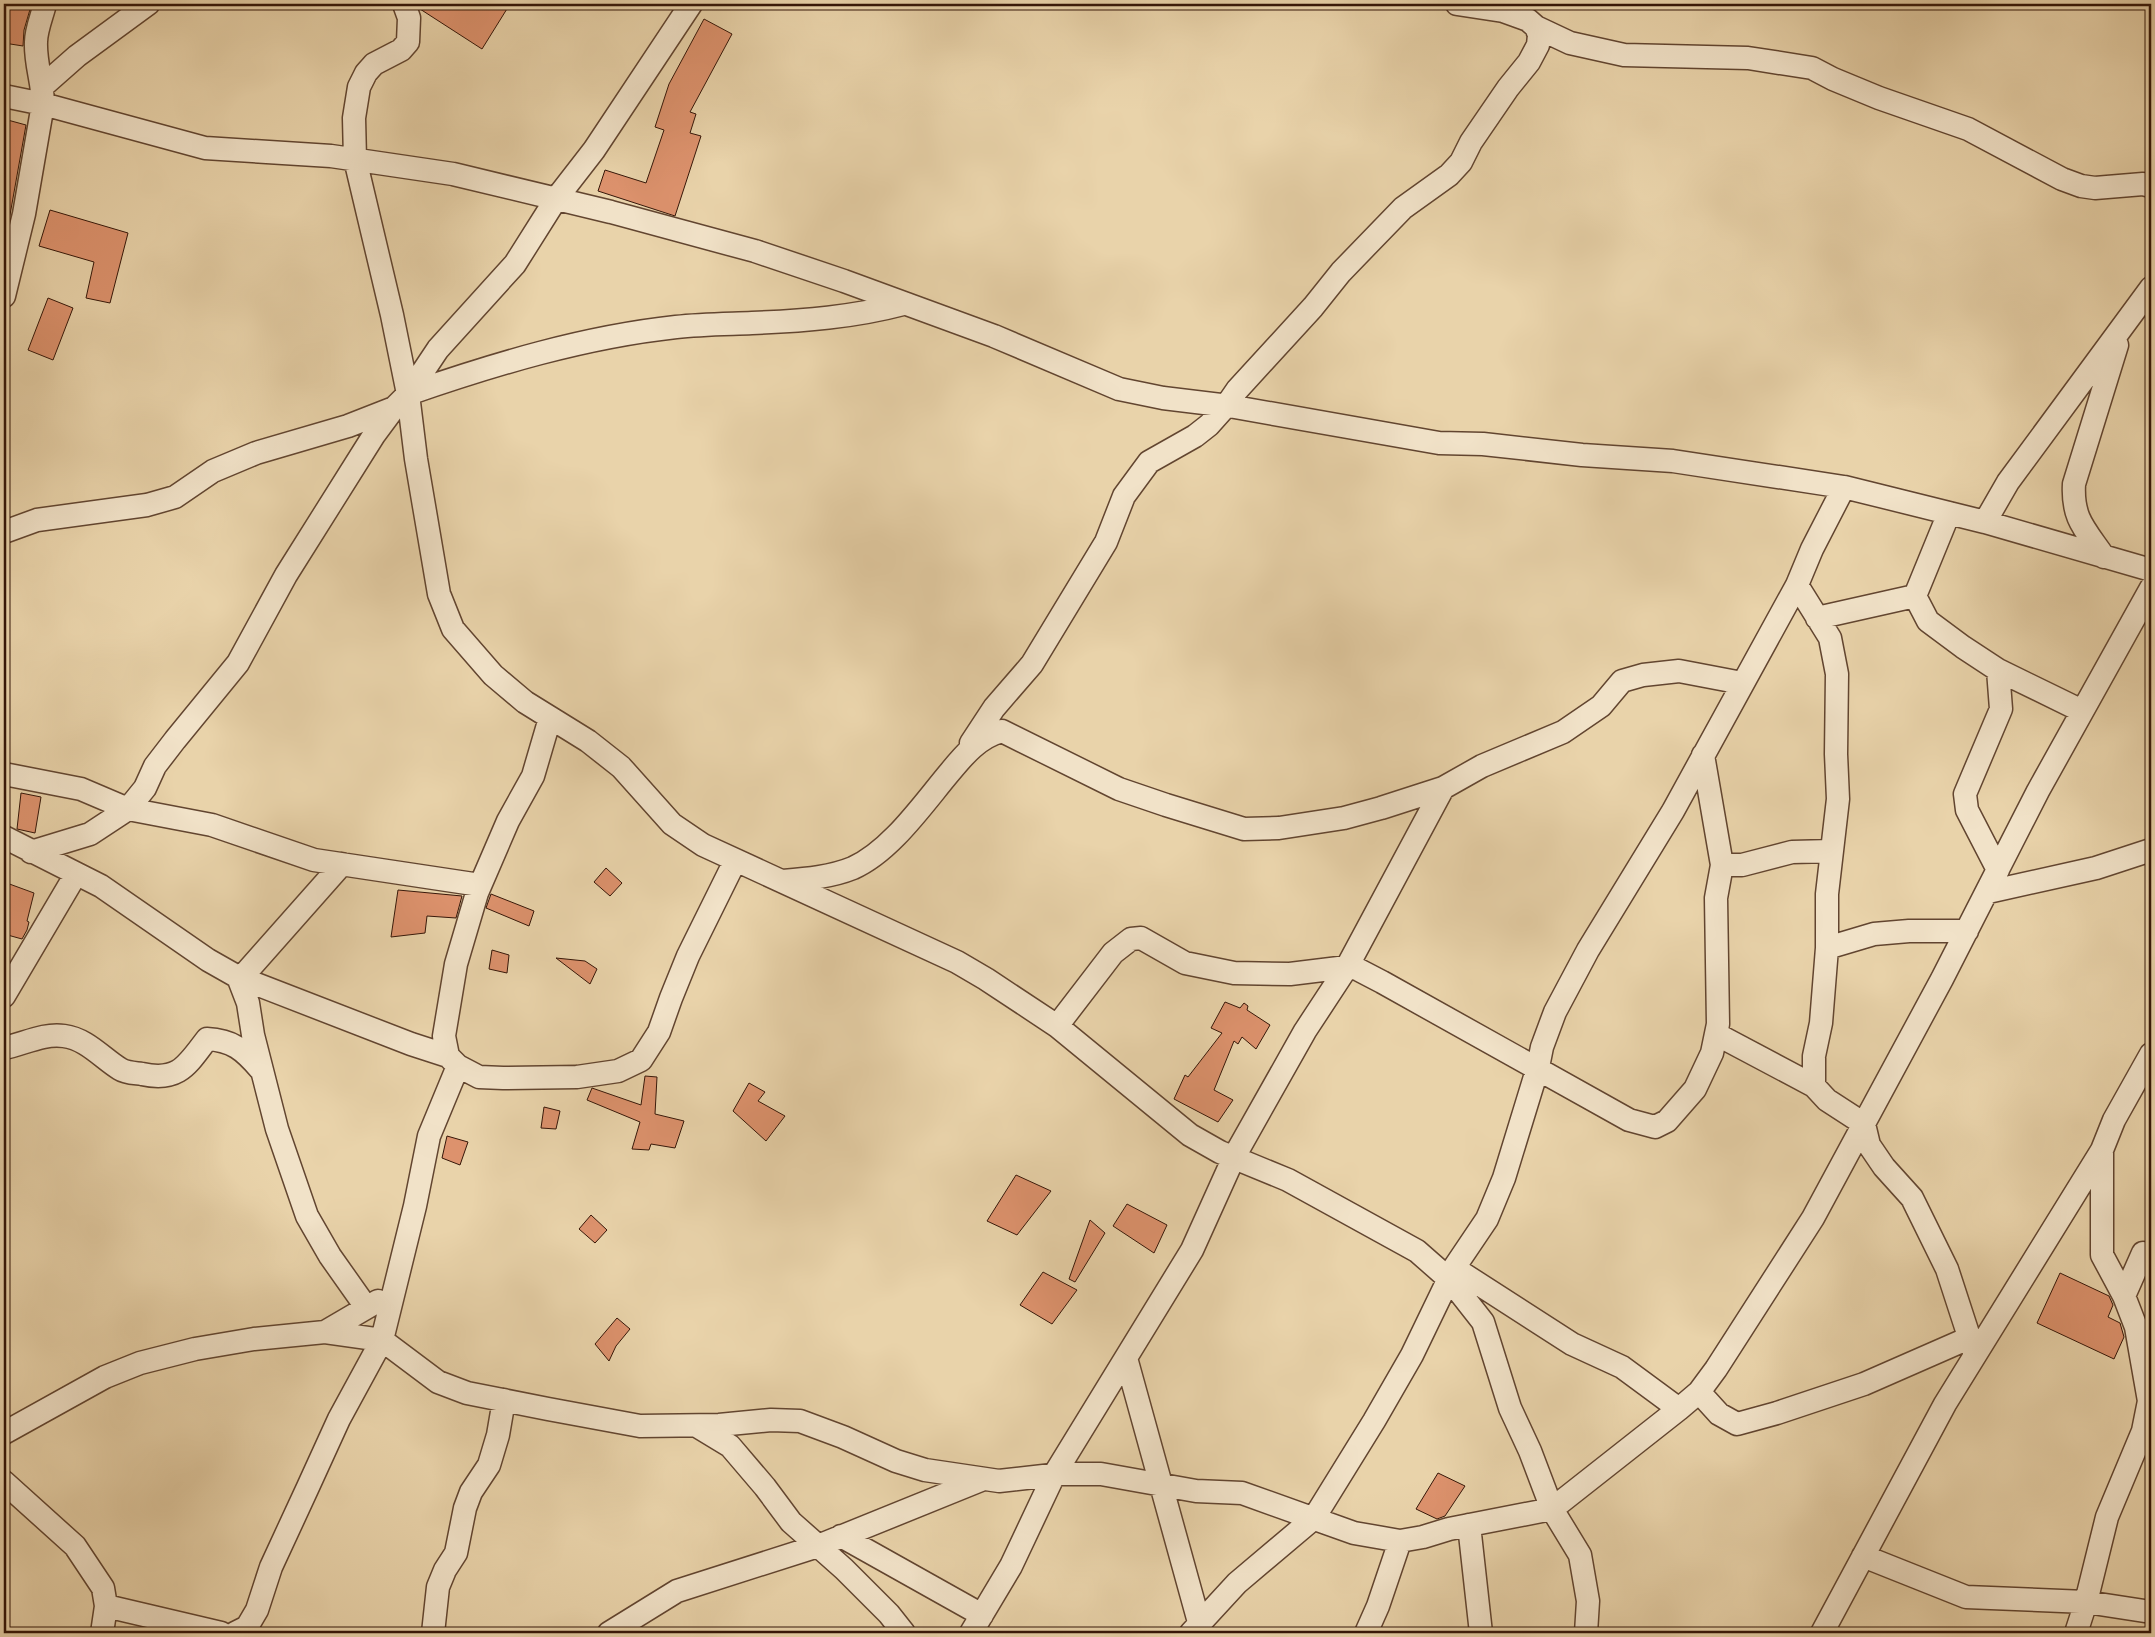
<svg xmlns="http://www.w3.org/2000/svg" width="2155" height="1637" font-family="'Libre Caslon Text',serif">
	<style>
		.building { fill: #dd926d; stroke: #351608 }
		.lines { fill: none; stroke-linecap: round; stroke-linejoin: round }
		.minor-casing { stroke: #624530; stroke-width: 25 }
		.minor { stroke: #f1e2c8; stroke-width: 22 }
	</style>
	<rect width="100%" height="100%" fill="#e9d3aa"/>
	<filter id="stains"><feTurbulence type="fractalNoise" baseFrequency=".004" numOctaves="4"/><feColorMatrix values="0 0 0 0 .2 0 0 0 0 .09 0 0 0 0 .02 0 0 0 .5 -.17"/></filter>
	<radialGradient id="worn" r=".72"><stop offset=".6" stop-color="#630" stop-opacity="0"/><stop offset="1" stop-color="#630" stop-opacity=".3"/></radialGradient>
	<path class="building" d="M4 4 31 6 24 30 23 46 4 43Z
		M418 4H510L482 49 420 9Z
		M704 19 732 34 690 112 696 114 690 133 701 136 675 216 598 191 605 170 646 183 664 130 655 127 669 84Z
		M4 119 26 125 8 226 4 225Z
		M50 210 128 233 110 303 86 298 94 262 39 246Z
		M48 298 73 308 53 360 28 350Z
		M21 793 41 797 35 833 17 829Z
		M606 868 622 883 610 896 594 882Z
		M4 882 34 893 27 921 29 922 27 930 22 939 4 934Z
		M398 890 462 896 456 918 427 916 425 933 391 937Z
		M491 894 534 911 529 926 486 908Z
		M492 950 509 955 507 973 489 969Z
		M556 958 585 961 597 969 590 984Z
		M1225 1002 1240 1008 1244 1003 1248 1006 1247 1010 1270 1025 1256 1049 1242 1037 1238 1044 1234 1041 1214 1090 1233 1100 1218 1122 1174 1099 1185 1075 1188 1077 1222 1033 1211 1028Z
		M645 1076 657 1077 655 1114 684 1121 675 1148 651 1144 649 1150 632 1149 640 1122 587 1100 592 1088 641 1105Z
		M749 1083 765 1092 758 1101 785 1116 766 1141 733 1111Z
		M544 1107 560 1111 556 1129 541 1128Z
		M447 1136 468 1142 460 1165 442 1158Z
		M1016 1175 1051 1191 1017 1235 987 1221Z
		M1127 1204 1167 1225 1154 1253 1113 1226Z
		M591 1215 607 1230 595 1243 579 1229Z
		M1090 1220 1105 1233 1075 1282 1069 1279Z
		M1043 1272 1077 1290 1052 1324 1020 1305Z
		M2060 1273 2109 1296 2113 1305 2108 1317 2120 1323 2124 1337 2114 1359 2037 1323Z
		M617 1318 630 1329 616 1346 609 1361 595 1344Z
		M1438 1473 1465 1486 1445 1516 1437 1519 1416 1509Z"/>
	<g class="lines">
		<defs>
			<path id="minor" d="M404 4 409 18 408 42 401 50 374 64 366 73 359 87 354 118 355 159 392 315 408 394 416 459 439 594 453 629 493 675 525 702 588 741 621 767 672 824 703 845 957 962 986 979 1057 1026 1190 1135 1220 1152 1288 1180 1417 1251 1450 1280 1483 1322 1510 1408 1530 1451 1552 1509 1580 1555 1588 1601 1586 1633
				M1536 27 1570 43 1624 55 1748 58 1812 68 1833 79 1879 98 1968 129 2062 179 2081 186 2095 188 2143 184 2151 186
				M43 86 77 56 148 4
				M4 96 43 104 205 148 331 156 453 174 611 212 755 251 844 281 994 336 1119 389 1163 398 1229 406 1439 443 1483 444 1582 455 1673 461 1844 487 1985 522 2151 570
				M4 296 24 214 43 104C43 83 35 63 36 42 36 30 42 16 45 4
				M408 394C495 364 584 337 676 327 701 324 727 324 752 323 803 321 854 317 903 304
				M1949 513 1915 596 1928 621 1963 647 1998 670 2082 711
				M1985 522 2008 482 2151 288
				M4 532 37 520 147 505 175 497 213 471 256 453 348 426 394 408 408 394 438 349 515 264 556 199 594 150 691 4
				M2104 557C2085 529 2072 519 2074 484L2117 345
				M1797 585 1830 638 1837 674 1836 754 1838 799 1827 894V948L1821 1023 1814 1056V1086L1827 1100 1864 1124 1869 1145 1884 1167 1912 1198 1947 1269 1975 1355
				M1817 618 1915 596
				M1998 670 2001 709 1965 794 1967 810 1998 870
				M971 743 994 708 1032 664 1106 542 1124 496 1149 462 1195 436 1209 425 1226 406 1237 390 1313 307 1341 272 1403 208 1449 175 1461 162 1471 142 1508 88 1529 62 1538 45 1539 35 1536 27 1528 20 1503 11 1457 4
				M4 774 81 789 128 809 212 825 314 860 480 885
				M4 837 101 886 208 960 238 977 411 1044 448 1056 458 1066 479 1077 503 1078 577 1077 618 1071 641 1060 659 1032 671 998 688 956 735 861
				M31 852 90 834 128 809 145 788 155 766 175 740 238 663 286 575 374 435 394 408
				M1722 865H1742L1792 852 1831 851
				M782 881C806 879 831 877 853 868 891 851 923 804 950 772 964 755 979 737 1002 731L1119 789 1166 805 1244 829 1279 828 1344 818 1381 808 1443 788 1482 766 1563 732 1601 706 1622 681 1643 675 1679 671 1742 683
				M1988 892 2096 868 2151 850
				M1827 948 1874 934 1909 931H1967
				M238 977 248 1003 253 1035 277 1129 307 1216 330 1256 366 1307
				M241 978 342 864
				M4 996 76 874
				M1057 1026 1113 953 1131 939 1141 938 1185 963 1234 973 1290 974 1347 967 1443 788
				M1716 1034 1814 1086
				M4 1048C24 1044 43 1033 64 1036 87 1039 102 1058 120 1069 126 1073 135 1073 142 1074 179 1082 187 1065 207 1039 232 1040 244 1050 260 1069
				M448 1056 444 1036 456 964 477 893 508 821 533 776 550 718
				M1454 1268 1572 1344 1622 1367 1679 1409
				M2124 1296 2143 1253 2151 1257
				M325 1332 378 1301
				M1126 1358 1202 1633
				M1699 1392 1719 1414 1737 1424 1777 1413 1864 1384 1969 1338
				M697 1426 730 1446 765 1487 791 1522 844 1569 889 1614 904 1633
				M4 1433 105 1377 140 1363 195 1349 254 1339 325 1332 382 1340 438 1382 467 1393 548 1409 640 1426 719 1425 771 1420 800 1421 843 1437 896 1461 925 1470 999 1481 1061 1474H1101L1196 1491 1242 1493 1354 1533 1400 1541 1423 1537 1449 1529 1552 1509 1679 1409 1699 1392 1716 1369 1813 1218 1942 979 2038 791 2151 588
				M4 1482 75 1546 103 1588 106 1606 102 1633
				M1469 1525 1481 1633
				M841 1536 982 1615
				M1863 1556 1966 1597 2086 1602 2151 1612
				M106 1606 221 1633
				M235 1633 247 1627 257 1610 271 1567 308 1487 339 1419 382 1340 415 1206 429 1136 458 1066
				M433 1633 438 1587 445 1570 456 1553 465 1508 471 1492 489 1465 498 1435 504 1400
				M609 1633 677 1591 818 1546 981 1480
				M971 1633 1011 1566 1054 1475 1192 1250 1234 1157 1305 1031 1347 967 1357 969 1382 982 1629 1120 1655 1127 1667 1121 1695 1089 1712 1053 1718 1024 1716 898 1722 865 1703 755
				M1191 1633 1237 1583 1314 1518 1374 1421 1412 1355 1454 1268 1487 1219 1504 1178 1538 1067 1542 1047 1555 1012 1588 950 1673 811 1797 585 1812 549 1844 487
				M1366 1633 1378 1606 1400 1541
				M1822 1633 1945 1404 2102 1150 2114 1120 2151 1054
				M2076 1633 2086 1602 2107 1517 2143 1431 2149 1401 2136 1327 2124 1296 2102 1255V1150"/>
		</defs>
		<use href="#minor" class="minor-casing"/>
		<use href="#minor" class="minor"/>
	</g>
	<rect width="2155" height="1637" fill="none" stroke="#e9d3aa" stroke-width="20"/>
	<rect x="5" y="5" width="2145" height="1627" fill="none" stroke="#351608" stroke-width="2.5"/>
	<rect x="10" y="10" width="2135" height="1617" fill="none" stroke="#351608"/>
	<rect width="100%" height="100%" filter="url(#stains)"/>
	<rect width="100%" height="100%" fill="url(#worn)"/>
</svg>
